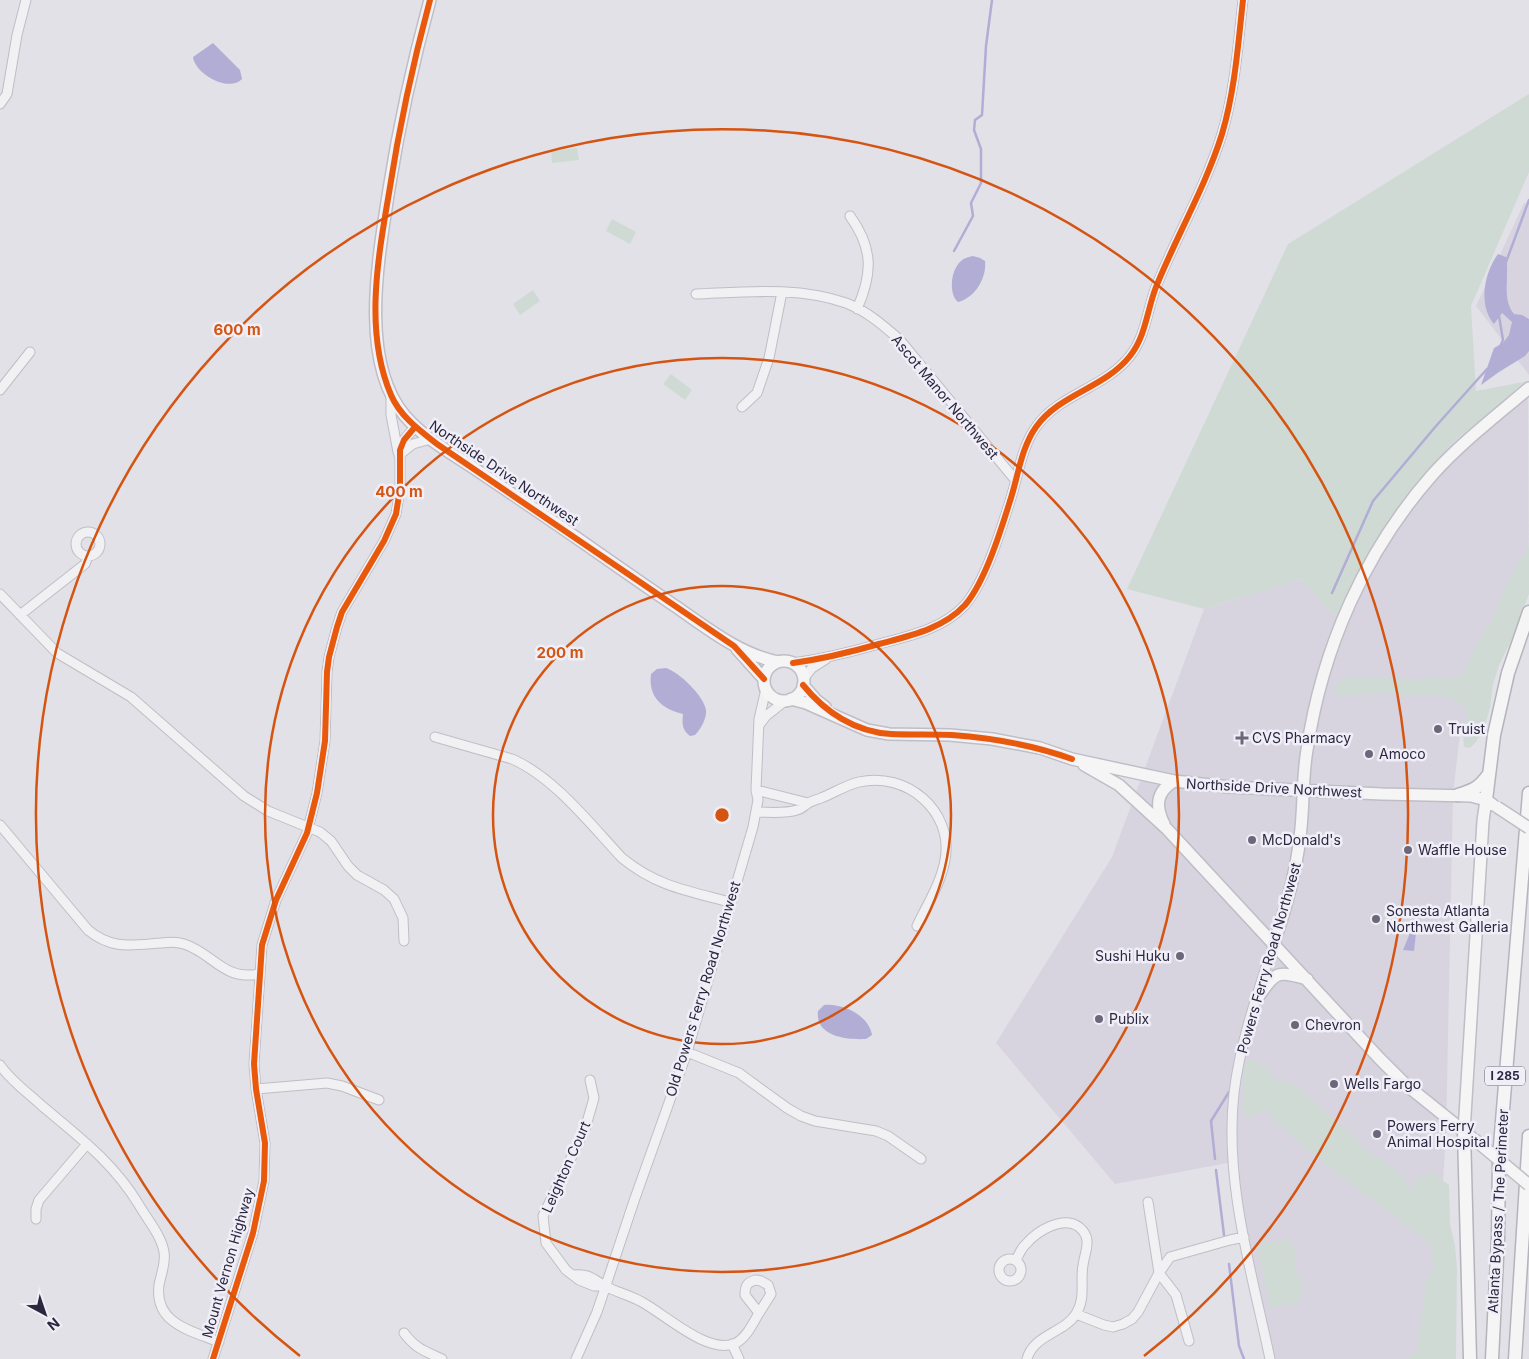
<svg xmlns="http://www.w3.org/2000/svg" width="1529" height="1359" font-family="Inter,sans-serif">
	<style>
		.built { fill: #d7d4df }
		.green { fill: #cfdad5 }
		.water { fill: #b1add4 }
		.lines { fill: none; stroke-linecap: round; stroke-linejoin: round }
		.stream { stroke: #b1add4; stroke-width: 2.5 }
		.minor-casing { stroke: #bfbec5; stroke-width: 11 }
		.major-casing { stroke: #bfbdc5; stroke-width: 14 }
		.highway-casing { stroke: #b5b3bc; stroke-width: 15 }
		.minor { stroke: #f1f1f3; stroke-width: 9 }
		.major { stroke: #f5f5f6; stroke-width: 11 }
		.highway { stroke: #f5f5f6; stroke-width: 12 }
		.major-bridge-casing { stroke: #bfbdc5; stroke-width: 14; stroke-linecap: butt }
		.major-bridge { stroke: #f5f5f6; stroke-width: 11 }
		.cycleway-casing { stroke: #f0eff7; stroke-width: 9 }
		.cycleway { stroke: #e8590c; stroke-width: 6 }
		.ring { fill: none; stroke: #d55411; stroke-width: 2.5 }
		.poi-dot { fill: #6c687b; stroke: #f0eff7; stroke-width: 2 }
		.labels { text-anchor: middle; stroke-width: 5; stroke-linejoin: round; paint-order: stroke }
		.shield { fill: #f0eff7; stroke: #676378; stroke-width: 1 }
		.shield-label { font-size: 12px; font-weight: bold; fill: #2c2741 }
		.street-label { font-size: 14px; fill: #2c2741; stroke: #f0eff7 }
		.poi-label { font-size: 14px; fill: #2c2741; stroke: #f0eff7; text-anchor: start }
		.centre { fill: #d55411; stroke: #f0eff7; stroke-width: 2.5 }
		.ring-label { font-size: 15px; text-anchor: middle; font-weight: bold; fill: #d55411; stroke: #f0eff7; stroke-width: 5; stroke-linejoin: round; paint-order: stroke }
	</style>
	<rect width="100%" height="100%" fill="#e2e1e7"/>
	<path class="built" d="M1524 203 1529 204V375L1476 306Z
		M1528 381 1529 577 1460 734 1453 794 1446 1134 1432 1359H1270L1233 1162 1115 1184 996 1043 1112 857 1204 609 1301 579 1332 614 1339 615 1359 571 1390 519 1425 475 1463 435Z"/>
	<path class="green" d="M1529 94V172L1471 306 1476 391 1528 381C1506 399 1484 416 1463 434 1409 483 1367 549 1339 615L1332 614 1301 579 1204 609 1127 589 1288 244Z
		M577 148 579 160 552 163 551 151Z
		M612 219 636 232 630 244 606 231Z
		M533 290 540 301 520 315 513 304Z
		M671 374 692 390 685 400 663 384Z
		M1529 547V594L1511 641 1500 663 1493 684 1490 708 1484 729 1476 742 1470 748 1464 747C1462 735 1465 724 1467 712 1456 690 1432 698 1412 696 1406 696 1399 694 1393 694 1375 693 1357 696 1339 696L1333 690 1337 683 1348 677 1420 679 1435 677 1450 679 1461 677 1478 643 1492 621 1502 595 1516 567Z
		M1252 1060 1266 1067 1274 1079 1290 1082 1302 1091 1349 1132 1363 1147 1403 1175 1410 1191 1418 1178 1432 1172 1449 1185 1450 1224 1455 1246 1457 1268 1456 1359H1407L1417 1351 1426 1283 1434 1267 1431 1246 1426 1241 1330 1168 1290 1135 1265 1110 1250 1118 1243 1113C1244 1096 1242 1078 1246 1061Z
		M1287 1239 1293 1246 1297 1255 1294 1262 1297 1276 1303 1281 1300 1302 1270 1308 1257 1245Z"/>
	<path class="water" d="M213 43 240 70 242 79C229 93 195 74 193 57Z
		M1498 254 1506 257C1510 277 1501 298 1514 314L1522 315 1529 319V351L1525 356 1499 372 1481 385 1494 348 1503 343 1509 335 1512 322 1502 313 1494 324C1478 305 1484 273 1498 254Z
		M973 256 980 258 985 261C987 278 975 298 958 302 948 294 951 269 961 261 964 258 969 257 973 256Z
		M666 668C679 672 704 696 706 710 707 718 701 729 695 735L690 736C682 730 682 724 683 714 662 709 648 697 651 674L657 669Z
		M1410 933H1416L1414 951 1403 950Z
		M824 1005C842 1003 869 1015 872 1035L866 1039C848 1040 815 1037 818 1011Z"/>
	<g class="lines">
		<path class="stream" d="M954 251 973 216 971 203 981 183V149L974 130 975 120 982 115 986 46 992 0
			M1506 262 1529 200
			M1499 316 1503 340 1500 347
			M1332 593 1373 501 1436 426 1487 369
			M1215 1159 1211 1121 1229 1092
			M1216 1170 1224 1235
			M1229 1264 1239 1346 1244 1359"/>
		<defs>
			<path id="minor" d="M0 104 7 94 17 35 26 0
				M850 216C873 248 873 273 857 309
				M696 294C745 292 798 286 846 303 867 311 884 326 900 340L1016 481
				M0 390 30 352
				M391 395V415L398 452
				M742 407 757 393 769 358 782 292
				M399 455 413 444 431 439
				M76 544a12 12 0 1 1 24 0a12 12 0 1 1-24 0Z
				M0 594 57 653 131 697 244 796 268 811 320 832 331 841 348 866 357 875 384 890 394 899 403 918 404 941
				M20 615 85 564 88 556
				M793 663C822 659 851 652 879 644 909 636 943 629 965 605 985 582 1001 530 1010 501 1018 477 1021 448 1036 427 1059 394 1105 388 1130 356 1146 336 1147 310 1156 287 1177 235 1205 188 1222 134 1235 90 1238 45 1243 0
				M804 678 812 668 826 659
				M760 724 766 716 785 701
				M435 737 512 759C554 777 591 825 622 858 656 886 688 891 730 902
				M756 790 808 803
				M756 812C769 812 784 814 797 810 801 809 804 806 807 804 811 801 816 800 821 798 834 793 846 785 859 782 906 771 954 811 945 860 941 883 927 905 917 926
				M0 825 88 930C112 950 132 945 161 943 168 942 176 941 184 944 213 953 223 981 259 974
				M687 1052 739 1073 787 1108 801 1116 815 1121 876 1131 888 1136 921 1159
				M0 1065C11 1081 27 1092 41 1105 78 1136 114 1163 139 1205 147 1219 161 1235 164 1252 166 1263 161 1274 159 1285 154 1324 192 1331 219 1342
				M590 1080 594 1098 585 1129 543 1216 546 1243 566 1270 579 1280 594 1286H605
				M256 1089 327 1083 342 1086 379 1100
				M1148 1202 1159 1273 1176 1295 1189 1341
				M36 1219V1209L39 1200 87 1144
				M999 1270a11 11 0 1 1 22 0a11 11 0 1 1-22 0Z
				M1016 1260C1019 1255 1021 1248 1026 1244 1037 1231 1063 1215 1079 1227 1093 1238 1085 1251 1083 1265 1080 1282 1086 1298 1076 1314 1064 1333 1033 1335 1027 1359
				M574 1275C588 1273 593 1279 605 1286 616 1292 629 1295 640 1301 664 1313 708 1356 736 1343 747 1337 753 1323 759 1313
				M756 1280 761 1281 768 1285 771 1294 759 1313 745 1295C745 1286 747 1282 756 1280Z
				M1076 1314 1104 1325 1113 1327 1123 1324 1132 1319 1138 1312 1159 1273 1170 1257 1230 1240 1244 1237
				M404 1333C416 1349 425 1351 442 1359
				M732 1344 739 1359
				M213 1359 253 1233 264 1181 265 1143 256 1089 254 1064 262 945 276 900 307 833 317 793 325 741 327 672 329 657 337 627 342 612 384 541 396 514 400 489V450L404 440 415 427
				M576 1359 597 1312 634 1201 687 1052 753 827 758 800 756 790 759 719 766 689
				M1270 1359C1252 1273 1224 1182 1234 1093 1240 1042 1258 992 1274 943"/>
			<path id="major" d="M430 0C413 62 399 126 389 189 379 255 358 361 405 416 424 438 451 453 475 469 511 493 548 518 584 543 614 564 644 585 675 606 707 628 739 654 778 662
				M737 649 764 679
				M764 681a20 20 0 1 1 40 0a20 20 0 1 1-40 0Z
				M803 685 816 700 825 707
				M791 699 806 703 867 730 889 734 950 735 992 739 1040 748 1072 759 1174 781 1229 787 1382 794 1471 796 1486 800 1493 805
				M1084 765 1119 785 1167 829 1379 1058 1405 1084 1471 1137
				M1164 824C1155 806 1156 792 1174 781
				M1274 943C1286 908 1296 873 1300 837 1304 808 1302 778 1307 750 1322 648 1365 551 1433 474 1462 442 1496 416 1529 388
				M1258 997C1276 972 1276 970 1307 979
				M1464 1132 1483 821 1486 800"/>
			<path id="highway" d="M1458 795C1474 790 1479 788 1489 774
				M1486 800 1494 735 1508 673 1529 612
				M1464 1132 1470 1359
				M1492 1359 1498 1238 1499 1158 1529 793
				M1515 1359 1529 1136"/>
		</defs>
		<use href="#minor" class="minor-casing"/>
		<use href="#major" class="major-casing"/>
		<use href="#highway" class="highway-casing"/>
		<use href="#minor" class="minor"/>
		<use href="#major" class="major"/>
		<use href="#highway" class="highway"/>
		<defs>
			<path id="major-bridge" d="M1497 807 1529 828
				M1474 1139 1529 1185"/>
		</defs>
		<use href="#major-bridge" class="major-bridge-casing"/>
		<use href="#major-bridge" class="major-bridge"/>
		<defs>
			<path id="cycleway" d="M430 0C413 63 399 128 389 193 378 258 364 332 391 395 400 416 419 430 437 444L734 646 764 679
				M793 663C822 659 851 652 879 644 909 636 943 629 965 605 985 582 1001 530 1010 501 1018 477 1021 448 1036 427 1059 394 1105 388 1130 356 1146 336 1147 310 1156 287 1177 235 1205 188 1222 134 1235 90 1238 45 1243 0
				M803 685C825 712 855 732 891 734 911 735 932 734 952 735 993 738 1033 745 1072 759
				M213 1359 253 1233 264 1181 265 1143 256 1089 254 1064 262 945 276 900 307 833 317 793 325 741 327 672 329 657 337 627 342 612 384 541 396 514 400 489V450L404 440 415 427"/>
		</defs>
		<use href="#cycleway" class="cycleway-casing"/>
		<use href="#cycleway" class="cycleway"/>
	</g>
	<g class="ring">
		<circle cx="722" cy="815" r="229"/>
		<circle cx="722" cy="815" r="457"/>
		<path d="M300 1356A686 686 0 1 1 1144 1356"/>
	</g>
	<g class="poi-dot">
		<circle cx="1438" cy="729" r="5"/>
		<path d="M1239.5 730.5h5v5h5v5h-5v5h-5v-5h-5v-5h5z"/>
		<circle cx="1369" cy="754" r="5"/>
		<circle cx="1252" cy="840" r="5"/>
		<circle cx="1408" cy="850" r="5"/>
		<circle cx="1376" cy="919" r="5"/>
		<circle cx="1180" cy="956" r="5"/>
		<circle cx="1099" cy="1019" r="5"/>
		<circle cx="1295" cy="1025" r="5"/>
		<circle cx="1334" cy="1084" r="5"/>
		<circle cx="1377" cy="1134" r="5"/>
	</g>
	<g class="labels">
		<rect class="shield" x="1485" y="1066.5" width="40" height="19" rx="4"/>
		<g class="shield-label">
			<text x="1505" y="1080">I 285</text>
		</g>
		<g class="street-label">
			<text transform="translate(945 397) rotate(50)" y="5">Ascot Manor Northwest</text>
			<text transform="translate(504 473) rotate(34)" y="5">Northside Drive Northwest</text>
			<text transform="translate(1274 788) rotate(3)" y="5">Northside Drive Northwest</text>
			<text transform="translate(1269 958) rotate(-74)" y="5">Powers Ferry Road Northwest</text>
			<text transform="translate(703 989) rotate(-73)" y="5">Old Powers Ferry Road Northwest</text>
			<text transform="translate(566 1167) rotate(-66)" y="5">Leighton Court</text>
			<text transform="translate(1498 1211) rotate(-87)" y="5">Atlanta Bypass / The Perimeter</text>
			<text transform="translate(228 1263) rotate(-74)" y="5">Mount Vernon Highway</text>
		</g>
		<g class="poi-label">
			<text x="1448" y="734">Truist</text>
			<text x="1252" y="743">CVS Pharmacy</text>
			<text x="1379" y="759">Amoco</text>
			<text x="1262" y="845">McDonald's</text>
			<text x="1418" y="855">Waffle House</text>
			<text x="1386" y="916">Sonesta Atlanta<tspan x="1386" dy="16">Northwest Galleria</tspan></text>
			<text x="1170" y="961" text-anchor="end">Sushi Huku</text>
			<text x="1109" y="1024">Publix</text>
			<text x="1305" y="1030">Chevron</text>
			<text x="1344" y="1089">Wells Fargo</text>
			<text x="1387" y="1131">Powers Ferry<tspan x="1387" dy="16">Animal Hospital</tspan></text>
		</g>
	</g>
	<circle cx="722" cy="815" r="8" class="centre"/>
	<g class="ring-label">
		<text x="237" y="335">600 m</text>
		<text x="399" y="497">400 m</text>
		<text x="560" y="658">200 m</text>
	</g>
	<g transform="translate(45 1314) rotate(140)" stroke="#f0eff7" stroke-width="4" paint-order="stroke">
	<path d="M0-4L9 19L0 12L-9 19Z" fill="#2c2741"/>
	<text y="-8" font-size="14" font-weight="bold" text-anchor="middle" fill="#2c2741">N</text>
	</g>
</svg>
